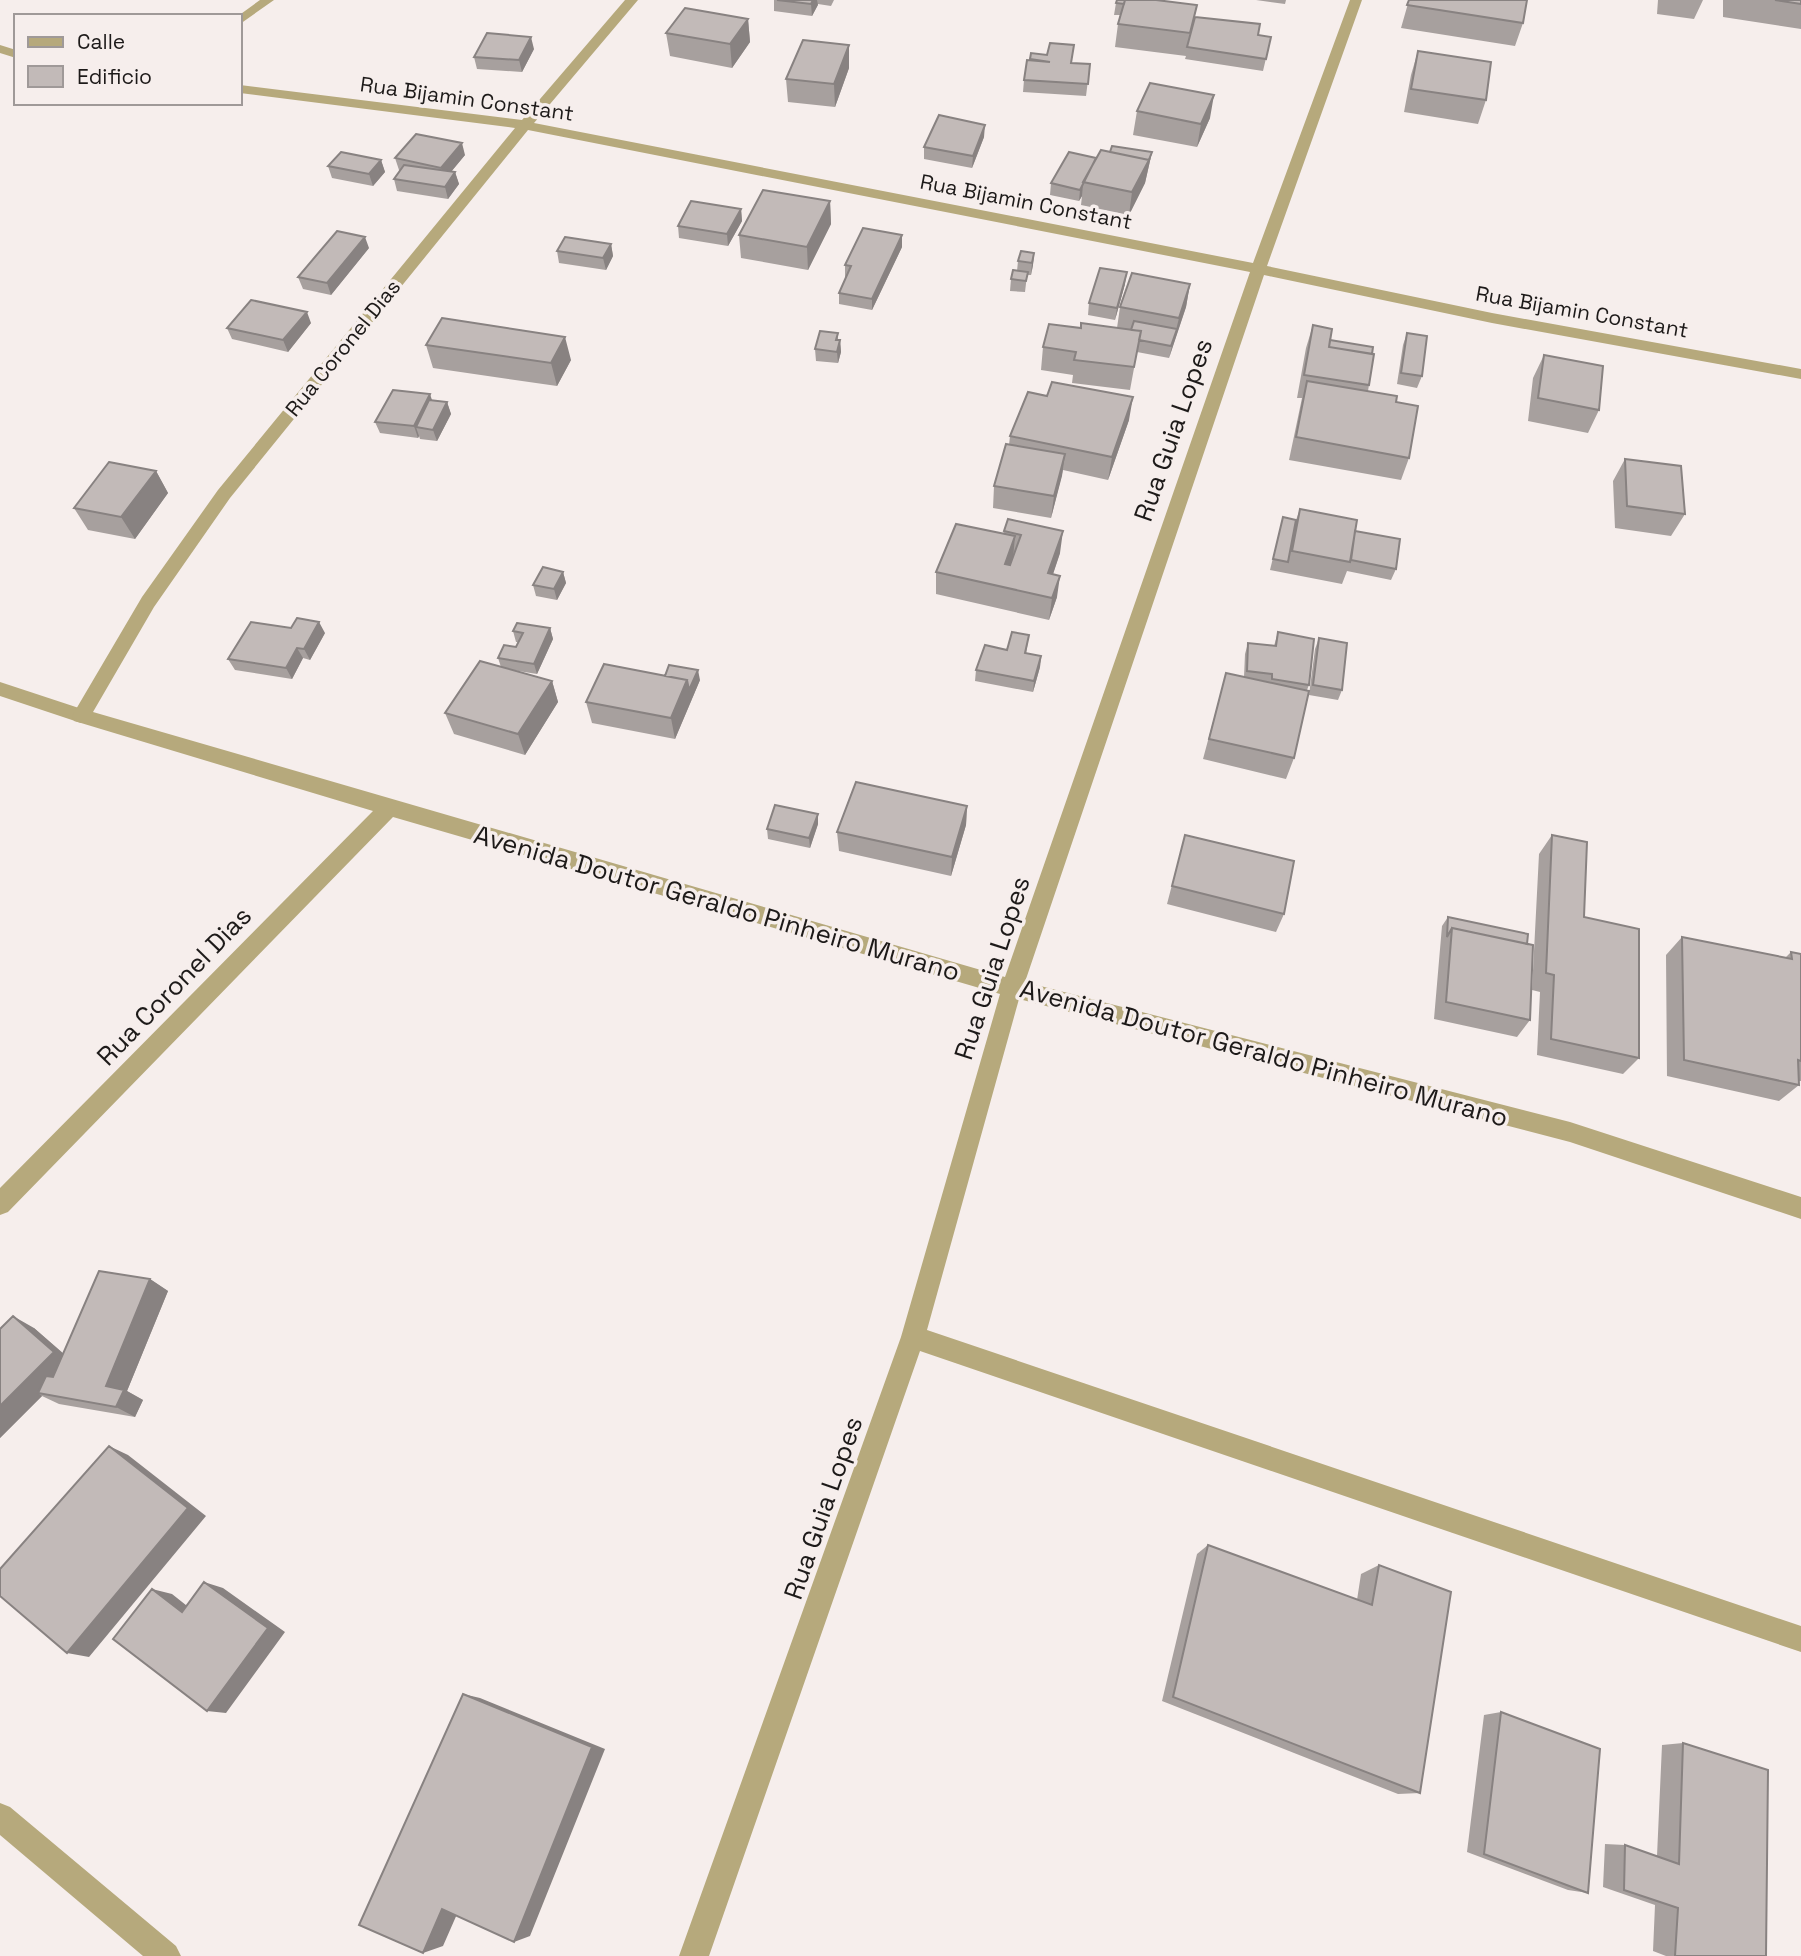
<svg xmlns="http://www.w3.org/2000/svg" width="1801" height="1956" font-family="'Space Grotesk',sans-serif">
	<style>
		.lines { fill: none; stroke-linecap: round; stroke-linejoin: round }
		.service { fill: #b6a97c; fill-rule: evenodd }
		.minor { fill: #b6a97c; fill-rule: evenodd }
		.wall { fill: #a7a09e }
		.shaded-wall { fill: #888281 }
		.building { fill: #c2bab8; stroke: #888281; stroke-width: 2 }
		.labels { text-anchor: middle; stroke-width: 7; stroke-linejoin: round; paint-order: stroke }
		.far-street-label { font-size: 21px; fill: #1d1a19; stroke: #f6eeec }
		.street-label { font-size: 26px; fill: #1d1a19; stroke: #f6eeec }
	</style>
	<rect width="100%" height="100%" fill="#f6eeec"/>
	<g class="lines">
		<path class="service" d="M0 682 88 711 90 716 88 721 81 723 0 696Z"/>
		<path class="minor" d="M260 0H274L240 24 238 16Z
			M625 0H638L534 123 1253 263 1350 0H1362L1267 266 1492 313 1801 369V379L1492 323 1264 275 1025 982 1570 1122 1801 1197V1219L1570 1142 1019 999 927 1330 1801 1626V1652L920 1351 709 1956H679L901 1337 1000 994 393 817 8 1212 0 1215V1188L373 811 81 723 74 721 72 716 142 597 218 490 515 128 240 93V85L522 120ZM528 130 1250 272 1005 977 93 712 154 607 230 498Z
			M0 45 16 50V58L0 53Z
			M0 1803 10 1807 176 1946 181 1956H143L0 1835Z"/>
	</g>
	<path class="wall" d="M774 0H834L831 6 818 4 812 16 774 11Z
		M1256 0H1286L1285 4Z
		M1409 0 1523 23 1515 46 1401 28Z
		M1658 0H1703L1694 19 1657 14Z
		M1723 0H1801V29L1723 17Z
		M1116 3 1195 17 1258 35 1271 37 1263 71 1185 59 1186 56 1115 47 1118 24 1120 15H1114Z
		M748 19 750 42 732 68 670 56 666 33Z
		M849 45V68L835 107 788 102 786 79Z
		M534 49 522 72 477 69 474 57Z
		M1418 51 1486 100 1478 124 1404 112 1411 75Z
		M1031 53 1072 63 1090 64 1086 96 1023 92 1024 80Z
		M1137 111 1210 118 1197 147 1133 135Z
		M984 137 972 168 924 159V147Z
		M1110 152H1152L1145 183 1129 215 1081 205 1082 196 1079 201 1050 195 1051 183 1096 158Z
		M465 155 451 172H455L459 184 448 199 397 191 394 179 400 171 399 170 395 158Z
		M381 160 385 172 373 186 332 178 328 166Z
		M830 201 831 224 808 270 741 258 739 235Z
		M741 209 742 221 728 246 679 238 678 226Z
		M902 235V247L872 310 839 304V293L846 277H845V265Z
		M611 244 613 256 606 270 559 263 557 251Z
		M369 248 331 295 303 289 298 277Z
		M1034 253 1033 265 1031 275H1027L1025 292 1010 291 1011 279 1017 271 1018 261Z
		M1125 284 1115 320 1088 315 1089 303Z
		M1190 284 1186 307 1169 358 1137 352 1130 390 1072 383 1073 375 1041 370 1043 347 1081 328H1117L1120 307Z
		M311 323 288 352 232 339 227 328Z
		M1313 325 1330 340 1369 385 1368 391 1396 402 1409 458 1401 480 1289 460 1302 398H1297L1306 348Z
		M838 333V340H840L841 352 838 363 816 361 815 349Z
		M1407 333 1422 376 1417 388 1397 384 1403 345Z
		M426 345 571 360 557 386 433 368Z
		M1544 355 1599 410 1588 433 1528 421 1533 378Z
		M432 401 447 402 451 414 437 441 420 439 419 436 418 438 380 433 375 422Z
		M1129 420 1108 480 1063 470 1051 518 993 508 994 486 1009 445 1010 436Z
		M1625 459 1685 514 1671 536 1615 528 1613 481Z
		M156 471 168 493 135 539 88 530 74 508Z
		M1300 509 1355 531 1396 569 1391 580 1347 571 1342 584 1270 570 1283 517 1296 520Z
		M1008 519 1060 553 1053 574 1057 597 1049 620 936 594V572L1003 534Z
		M563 572 566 583 557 600 536 596 533 585Z
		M550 628 553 639 537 674 512 670 552 681 558 702 525 755 454 734 445 713 501 667 498 658 516 647 518 642H516L513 631Z
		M1278 632 1309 685 1307 690 1294 758 1286 779 1203 759 1226 673 1244 677 1245 654 1248 643 1274 646Z
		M325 633 310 660 303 658 292 679 235 670 228 659Z
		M1029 635 1026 654 1041 656 1040 667 1033 692 975 681 976 670Z
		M1319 638 1342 690 1338 700 1309 695 1315 649Z
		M700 680 675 739 592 723 586 702Z
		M967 806 966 825 951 876 839 851 837 832Z
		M818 824 810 848 768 839 767 829Z
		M1185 835 1284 914 1276 932 1167 904Z
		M1552 835 1639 1058 1623 1074 1537 1055 1540 992 1532 990 1539 854Z
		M1448 917 1527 944 1530 1020 1517 1037 1434 1019 1442 926Z
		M1682 937 1785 958 1791 952 1801 954V1081H1799V1085L1779 1101 1667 1076 1666 955Z
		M150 1279 168 1291 127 1391 143 1400 135 1417 59 1404 42 1396 0 1438V1329L34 1328 64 1354Z
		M1208 1545 1357 1600 1361 1574 1379 1565 1420 1793 1398 1794 1162 1701 1197 1554Z
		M1501 1712 1588 1893 1568 1890 1467 1852 1484 1715Z
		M1683 1743 1766 1956H1666L1653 1951 1655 1905 1603 1887 1605 1844 1625 1845 1657 1856 1662 1745Z"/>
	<path class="shaded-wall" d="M813 0H817L818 5 812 16 811 4Z
		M748 19 750 42 732 68 730 44Z
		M531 37 534 49 522 72 519 60Z
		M849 45V68L835 107 834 84Z
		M1214 95 1210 118 1197 147 1201 124Z
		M985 125 984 137 972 168 973 156Z
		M462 143 465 155 445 179 441 168Z
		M1152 152 1145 183 1129 215 1132 192Z
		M381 160 385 172 373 186 369 174Z
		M455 172 459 184 448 199 445 187Z
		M1083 184 1082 196 1079 201 1080 190Z
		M830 201 831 224 808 270 807 247Z
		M741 209 742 221 728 246 727 234Z
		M902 235V247L872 310V299Z
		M365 237 369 248 331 295 327 283Z
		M611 244 613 256 606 270 603 258Z
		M1034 253 1033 265 1031 275 1032 263Z
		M1127 272 1125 284 1115 320 1117 308Z
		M1190 284 1186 307 1169 358 1179 318Z
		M307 312 311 323 288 352 283 340Z
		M565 337 571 360 557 386 551 363Z
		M840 340 841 352 838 363 837 352Z
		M430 394 434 406 416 427 419 436 418 438 414 426Z
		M1133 397 1129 420 1108 480 1112 457Z
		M447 402 451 414 437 441 433 430Z
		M1065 454 1062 476 1051 518 1054 496Z
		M156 471 168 493 135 539 121 517Z
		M1063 531 1060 553 1046 595 1048 573Z
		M1015 536 1013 559 1003 585 1005 564Z
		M563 572 566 583 557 600 554 589Z
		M1060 576 1057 597 1049 620 1052 598Z
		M319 622 325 633 310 660 304 649Z
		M550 628 553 639 537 674 534 664Z
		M297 648 303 658 292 679 286 668Z
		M1041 656 1040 667 1033 692 1034 681Z
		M698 670 700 680 675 739 671 718 687 680Z
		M552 681 558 702 525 755 518 734Z
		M967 806 966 825 951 876 952 857Z
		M818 814V824L810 848 809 838Z
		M150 1279 168 1291 127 1391 143 1400 135 1417 116 1407 106 1386Z
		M13 1316 34 1328 74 1363 38 1393 42 1396 0 1438V1406Z
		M109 1446 128 1455 206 1516 89 1657 67 1653Z
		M204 1582 223 1588 285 1632 226 1713 207 1711Z
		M152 1589 172 1594 201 1617 182 1612Z
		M463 1694 480 1698 605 1749 530 1936 514 1942Z
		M461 1905 443 1946 423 1953 442 1909Z"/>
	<path class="building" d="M777 0H813L811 4Z
		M1117 0H1125L1124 4 1116 3Z
		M1125 0H1156L1197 5 1190 33 1118 24Z
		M1409 0H1527L1523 23 1407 5Z
		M1775 0H1801V4Z
		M685 8 748 19 730 44 666 33Z
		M1195 17 1260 24 1258 35 1271 37 1266 59 1187 47Z
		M487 33 531 37 519 60 474 57Z
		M803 40 849 45 834 84 786 79Z
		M1050 43 1074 45 1071 63 1090 64 1088 84 1024 80 1027 60 1050 62 1030 59 1031 53 1047 55Z
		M1418 51 1491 62 1486 100 1411 89Z
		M1150 83 1214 95 1201 124 1137 111Z
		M939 115 985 125 973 156 924 147Z
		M416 134 462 143 441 168 395 158Z
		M1112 146 1152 152 1148 162 1149 160 1110 152Z
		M1101 150 1149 160 1132 192 1083 182Z
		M341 152 381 160 369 174 328 166Z
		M1069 152 1096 158 1080 190 1051 183Z
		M404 165 455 172 445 187 394 179Z
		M763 190 830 201 807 247 739 235Z
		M691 201 741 209 727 234 678 226Z
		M863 228 902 235 872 299 839 293 851 266 845 265Z
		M337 231 365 237 327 283 298 277Z
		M565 237 611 244 603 258 557 251Z
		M1021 251 1034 253 1032 263 1018 261Z
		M1100 268 1127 272 1117 308 1089 303Z
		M1013 270 1028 272 1026 281 1011 279Z
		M1132 273 1190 284 1179 318 1120 307Z
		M251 300 307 312 283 340 227 328Z
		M442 318 565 337 551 363 426 345Z
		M1134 321 1177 329 1171 346 1139 340 1141 331 1131 330Z
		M1081 323 1141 331 1134 367 1074 360 1076 352 1043 347 1049 324 1081 328Z
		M1313 325 1332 329 1329 347 1374 354 1369 385 1304 375Z
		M820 331 838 333 836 340H840L837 352 815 349Z
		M1407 333 1427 336 1422 376 1401 373Z
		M1330 340 1373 347 1372 354 1329 347Z
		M1544 355 1603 366 1599 410 1538 398Z
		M1307 381 1397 396 1396 402 1418 406 1409 458 1296 437Z
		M1052 382 1133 397 1112 457 1010 436 1028 392 1047 396Z
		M393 390 430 394 414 426 375 422Z
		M429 400 447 402 433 430 416 427Z
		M1006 444 1065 454 1054 496 994 486Z
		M1625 459 1681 466 1685 514 1627 506Z
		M109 462 156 471 121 517 74 508Z
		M1300 509 1357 520 1350 562 1292 551Z
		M1283 517 1296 520 1288 562 1273 559Z
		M1008 519 1063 531 1048 573 1060 576 1052 598 936 572 956 524 1015 536 1005 564 1010 565 1021 535 1004 531Z
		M1355 531 1400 539 1396 569 1351 560Z
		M543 567 563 572 554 589 533 585Z
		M297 618 319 622 304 649 297 648 286 668 228 659 251 622 291 628Z
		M517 623 550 628 534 664 498 658 504 645 516 647 523 633 513 631Z
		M1012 632 1029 635 1025 653 1041 656 1034 681 976 670 985 645 1007 650Z
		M1278 632 1314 639 1309 685 1272 679V674L1247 671 1248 643 1276 646Z
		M1319 638 1347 643 1342 690 1313 685Z
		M480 661 552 681 518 734 445 713Z
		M604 664 687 680 671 718 586 702Z
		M669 665 698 670 689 690 687 680 665 676Z
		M1226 673 1309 691 1294 758 1209 739Z
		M856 782 967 806 952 857 837 832Z
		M775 805 818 814 809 838 767 829Z
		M1185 835 1294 861 1284 914 1172 886Z
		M1552 835 1587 842 1584 917 1639 929V1058L1551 1039 1554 975 1546 973Z
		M1448 917 1528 934 1527 944 1452 928 1447 937Z
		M1452 928 1533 945 1530 1020 1446 1002Z
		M1682 937 1792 959 1791 952 1801 954V1061L1798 1060 1799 1085 1684 1060Z
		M99 1271 150 1279 106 1386 124 1390 116 1407 38 1393 46 1376 53 1377Z
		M13 1316 54 1352 0 1406V1329Z
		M109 1446 188 1508 67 1653 0 1596V1569Z
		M1208 1545 1372 1605 1379 1565 1451 1592 1420 1793 1173 1697Z
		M204 1582 268 1628 207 1711 113 1639 152 1589 182 1612Z
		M463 1694 592 1747 514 1942 442 1909 423 1953 359 1925Z
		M1501 1712 1600 1749 1588 1893 1484 1854Z
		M1683 1743 1768 1770 1766 1956H1675L1678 1908 1624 1890 1625 1845 1679 1864Z"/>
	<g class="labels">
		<g class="far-street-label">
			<text transform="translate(467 99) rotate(8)" y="7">Rua Bijamin Constant</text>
			<text transform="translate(1026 202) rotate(11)" y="7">Rua Bijamin Constant</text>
			<text transform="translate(1582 312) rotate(10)" y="7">Rua Bijamin Constant</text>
			<text transform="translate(343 348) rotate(-51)" y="7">Rua Coronel Dias</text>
		</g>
		<g class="street-label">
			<text transform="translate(1173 430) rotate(-71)" y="9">Rua Guia Lopes</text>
			<text transform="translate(717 903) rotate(16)" y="9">Avenida Doutor Geraldo Pinheiro Murano</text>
			<text transform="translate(992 968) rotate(-72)" y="9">Rua Guia Lopes</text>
			<text transform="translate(174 986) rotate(-46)" y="9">Rua Coronel Dias</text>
			<text transform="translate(1264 1053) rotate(15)" y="9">Avenida Doutor Geraldo Pinheiro Murano</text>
			<text transform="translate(823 1508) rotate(-71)" y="9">Rua Guia Lopes</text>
		</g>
	</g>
	<rect x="14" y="14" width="228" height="91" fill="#f6eeec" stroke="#9f9998" stroke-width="2"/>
	<rect x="28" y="37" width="35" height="10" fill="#b6a97c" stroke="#9f9998" stroke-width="2"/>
	<text x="77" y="49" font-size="21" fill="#1d1a19">Calle</text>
	<rect x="28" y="66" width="35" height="21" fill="#c2bab8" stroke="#9f9998" stroke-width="2"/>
	<text x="77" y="84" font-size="21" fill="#1d1a19">Edificio</text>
</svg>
